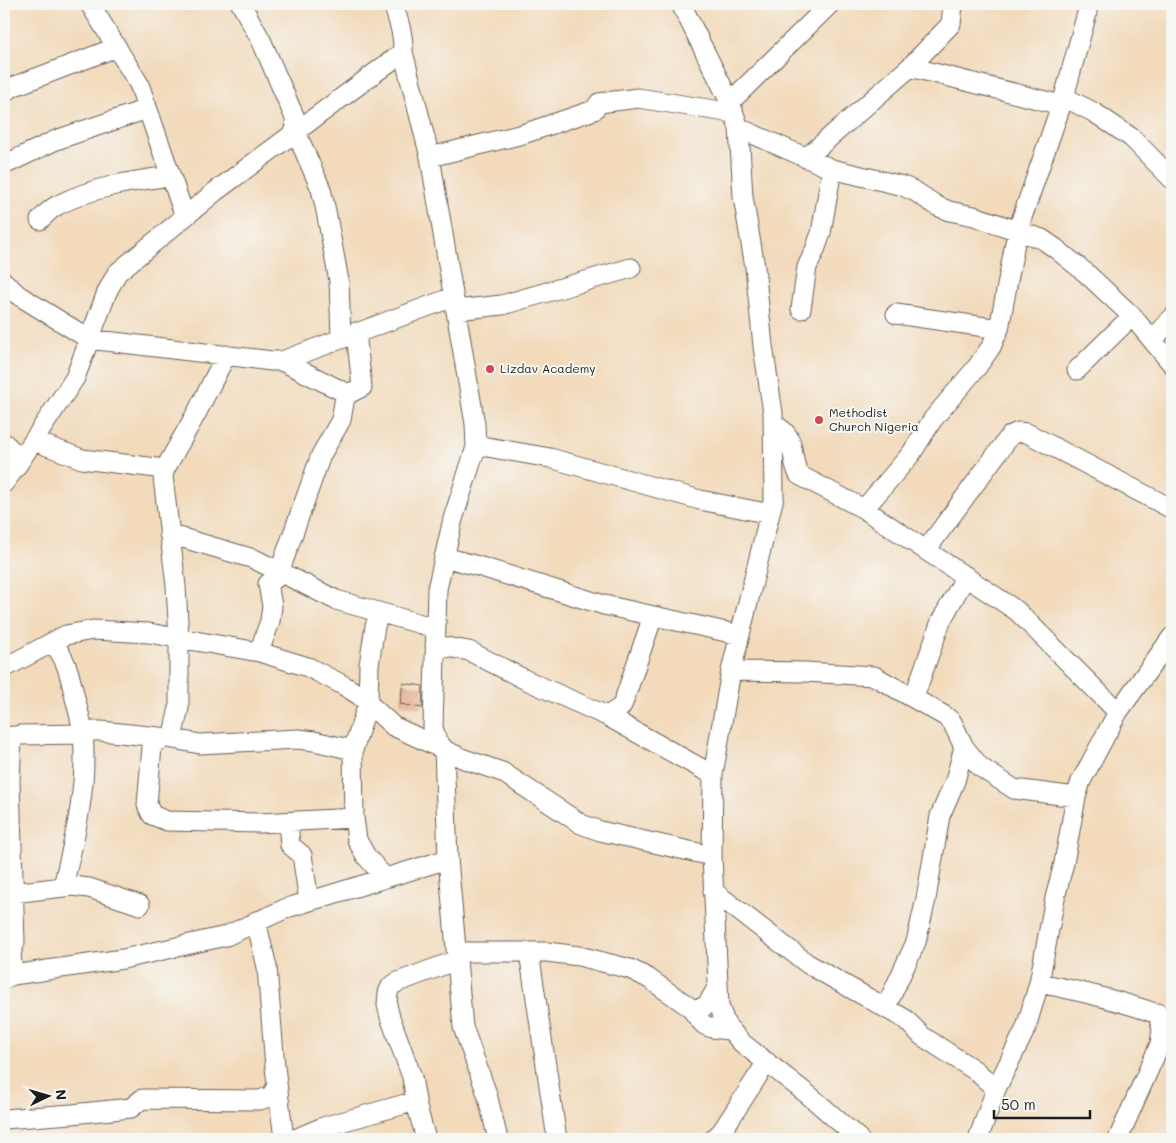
<svg xmlns="http://www.w3.org/2000/svg" width="1176" height="1143" font-family="Mali,sans-serif">
	<style>
		.building { fill: url(#building-hatch) }
		.lines { fill: none; stroke-linecap: round; stroke-linejoin: round }
		.minor-casing { stroke: #675e54; stroke-width: 21 }
		.minor { stroke: #fff; stroke-width: 19 }
		.poi-dot { fill: #d1495b; stroke: #f6f6f2; stroke-width: 2 }
		.labels { text-anchor: middle; stroke-width: 4; stroke-linejoin: round; paint-order: stroke }
		.poi-label { font-size: 12px; fill: #1c1c1c; stroke: #f6f6f2; text-anchor: start }
	</style>
	<defs>
		<pattern id="building-hatch" width="6" height="6" patternUnits="userSpaceOnUse" patternTransform="scale(1.25)"><rect width="6" height="6" fill="#ecb492"/><path d="M-1 1l2-2M0 6l6-6M5 7l2-2" fill="none" stroke="#ca9a7d"/></pattern>
	</defs>
	<rect width="100%" height="100%" fill="#f6f6f2"/>
	<filter id="ink" filterUnits="userSpaceOnUse"><feTurbulence type="fractalNoise" baseFrequency=".02" numOctaves="2"/><feDisplacementMap in="SourceGraphic" scale="10" xChannelSelector="R" yChannelSelector="G"/><feConvolveMatrix kernelMatrix="1 2 1 2 8 2 1 2 1" color-interpolation-filters="sRGB"/></filter>
	<filter id="wash" filterUnits="userSpaceOnUse"><feTurbulence type="fractalNoise" baseFrequency=".0096" numOctaves="4" result="noise"/><feDisplacementMap in="SourceGraphic" scale="20" xChannelSelector="R" yChannelSelector="G"/><feGaussianBlur stdDeviation="1.12" result="paint"/><feColorMatrix in="noise" values="0 0 0 0 0 0 0 0 0 0 0 0 0 0 0 0 0 1.4 0 .05"/><feComposite in="paint" operator="in"/></filter>
	<g filter="url(#wash)">
		<rect width="100%" height="100%" fill="#f2dabb"/>
		<g id="blocks">
			<path class="building" d="M403 683 423 686 422 708 400 704Z"/>
		</g>
	</g>
	<g filter="url(#ink)">
		<use href="#blocks" fill-opacity="0" stroke="#675e54" stroke-width="1"/>
		<g class="lines">
			<defs>
				<path id="minor" d="M90 4 139 84 185 217
					M241 4 261 40 295 118 296 132 321 189 326 211 339 281 341 338
					M393 4C398 20 404 35 403 52L430 157 475 424 476 447 453 519 437 589 433 727 437 741 444 749 448 859 463 1027 487 1094 498 1139
					M681 4 730 102 739 128 743 197 755 267 763 346 773 413 774 497 731 671 713 775 712 856 719 1006 726 1025 742 1043 811 1097 859 1139
					M910 67 1061 105
					M4 92 15 86 117 47
					M1064 97 1095 113 1132 138 1172 179
					M730 102 830 4
					M739 128 832 169 903 186 916 192 937 206 949 211 974 216 1042 239 1055 248 1086 273 1132 316 1172 364
					M430 157 523 134 594 110 599 103 638 98 733 113
					M806 158 910 67 951 24 953 4
					M4 165 56 140 147 109
					M40 220C45 215 51 208 58 205 93 187 132 181 171 176
					M4 282 18 295 89 339 272 361H282L453 297
					M801 309 807 267 815 250 821 233 832 169
					M456 310 502 305 631 268
					M896 314 999 329
					M1153 340 1172 318
					M226 355 196 414 165 469 163 477 176 586 179 638V708L173 734C166 739 157 740 152 746L147 805 152 815 167 821 261 823 354 818
					M282 361 348 394
					M1077 370 1132 316
					M773 424C799 437 788 453 799 475L864 509 1017 611 1118 712
					M34 441 82 459 165 469
					M4 443 21 459
					M476 445 550 458 700 500 770 514
					M4 483 16 467 75 378 107 292 117 273 216 191 403 52
					M864 509 911 454 933 419 977 367 991 347 999 329 1017 232 1064 97 1087 13
					M169 534 254 559 336 600 435 628
					M926 550 1010 436 1018 432 1027 433 1172 509
					M444 557 478 566 604 605 740 635
					M380 613 375 626 369 665 368 703 353 750 354 818 357 840 366 856 385 878
					M53 642C68 663 69 673 75 698 78 710 82 723 83 735 88 786 75 837 63 886
					M435 645 469 651 526 680 607 716 713 775
					M259 652 270 621 272 606 268 584 276 578 279 573 321 455 341 420 345 397 348 394 362 387 356 332
					M4 668 66 635 93 630 149 633 259 652 308 667 343 685 359 695 393 726 464 759 502 772 581 824 600 831 712 856
					M731 671 805 672 874 676 945 716 952 722 964 747 980 767 1014 789 1076 797
					M914 697 941 621 966 576
					M607 716 621 707 623 703 653 616
					M12 736 10 782 15 942 11 954 13 975
					M4 738 20 735 83 734 93 731H101L168 738 200 744 298 739 314 741 353 750
					M288 822 290 845 302 855 309 901
					M713 891 808 964 905 1019 922 1036 976 1071 996 1089
					M13 893 72 886 89 888 140 905
					M256 921 267 967 275 1067 284 1139
					M456 952H547L579 956 630 969 648 978 691 1008 699 1009 707 1005 718 986
					M529 952 557 1139
					M4 979 13 975 123 959 226 936 287 908 448 859
					M1039 983C1085 992 1129 1003 1172 1019
					M886 1007 916 942 926 899 940 816 955 781 964 747
					M691 1008C704 1029 706 1028 731 1030
					M4 1119 72 1114 131 1108 142 1099 260 1100 271 1096 277 1086
					M295 1139 323 1127 416 1101
					M426 1139 417 1107 412 1077 390 1017 387 1005 388 993 391 986 398 982 457 960
					M714 1139 722 1131 767 1062
					M978 1139 996 1089 1026 1028 1039 983 1055 898 1064 863 1076 797 1081 781 1118 712 1172 637
					M1118 1139 1160 1044 1162 1029 1157 1013"/>
			</defs>
			<use href="#minor" class="minor-casing"/>
			<use href="#minor" class="minor"/>
		</g>
	</g>
	<g class="poi-dot">
		<circle cx="490" cy="369" r="5"/>
		<circle cx="819" cy="420" r="5"/>
	</g>
	<g class="labels">
		<g class="poi-label">
			<text x="500" y="373">Lizdav Academy</text>
			<text x="829" y="417">Methodist<tspan x="829" dy="14">Church Nigeria</tspan></text>
		</g>
	</g>
	<rect width="1176" height="1143" fill="none" stroke="#f6f6f2" stroke-width="20"/>
	<g transform="translate(48 1096) rotate(85)" stroke="#f6f6f2" stroke-width="4" paint-order="stroke">
	<path d="M0-4L9 19L0 12L-9 19Z" fill="#1c1c1c"/>
	<text y="-8" font-size="14" font-weight="bold" text-anchor="middle" fill="#1c1c1c">N</text>
	</g>
	<path d="M994 1110v8h96v-8" fill="none" stroke="#1c1c1c" stroke-width="2.5"/>
	<text x="1001" y="1110" font-size="15" fill="#1c1c1c" stroke="#f6f6f2" stroke-width="4" paint-order="stroke">50 m</text>
</svg>
